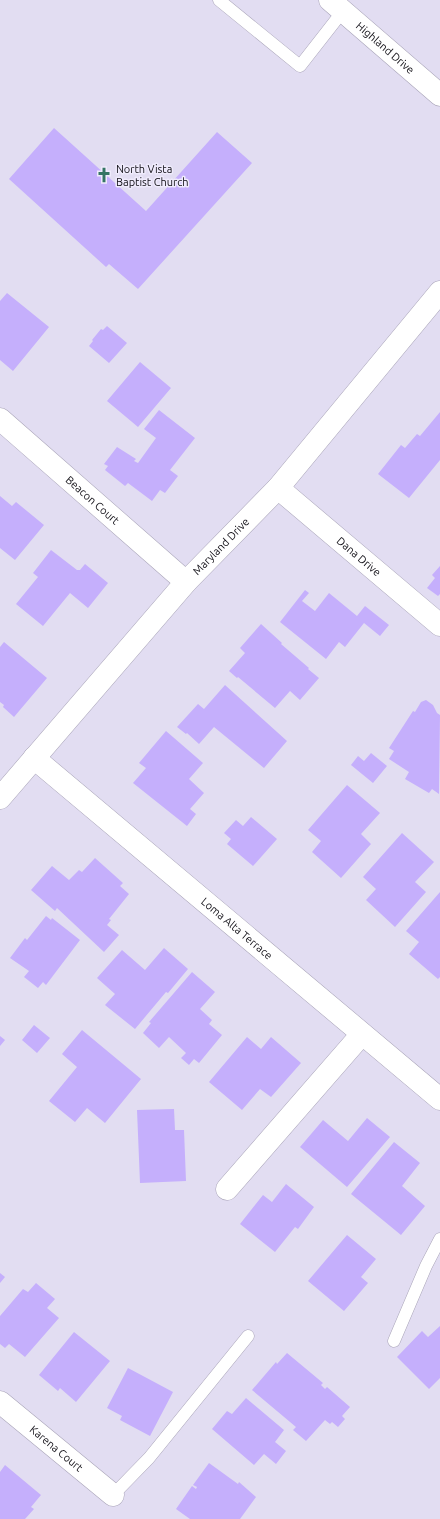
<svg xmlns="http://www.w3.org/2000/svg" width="440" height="1519" font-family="Ubuntu,sans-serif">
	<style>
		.building { fill: #c5affc }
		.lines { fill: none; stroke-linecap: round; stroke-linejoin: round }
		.service-casing { stroke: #a9a4b8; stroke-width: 13 }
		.minor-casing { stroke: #a9a4b8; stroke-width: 23 }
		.tertiary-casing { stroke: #a9a4b8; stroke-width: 23 }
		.service { stroke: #fff; stroke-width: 12 }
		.minor { stroke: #fff; stroke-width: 22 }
		.tertiary { stroke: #fff; stroke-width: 22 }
		.labels { text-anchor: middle; stroke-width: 3; stroke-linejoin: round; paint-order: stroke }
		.street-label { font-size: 11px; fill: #110f16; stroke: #efebfc }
		.poi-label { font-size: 11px; fill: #110f16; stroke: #efebfc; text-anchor: start }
	</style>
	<rect width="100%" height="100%" fill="#e2ddf2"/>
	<path class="building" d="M54 128 146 211 217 132 252 163 138 289 109 264 106 267 9 179Z
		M7 293 49 327 13 371 0 360V301Z
		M107 326 127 343 109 363 89 346 93 341 92 340 101 329 103 330Z
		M140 362 171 388 138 427 107 401Z
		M159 410 195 438 170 470 178 476 165 493 160 490 152 501 128 483 125 486 105 470 108 466 104 464 117 447 136 459 134 461 138 463 156 438 144 429Z
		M440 412V460L409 498 378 474 401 445 405 448 417 434 420 436Z
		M0 496 12 506 16 502 44 525 15 560 0 548Z
		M51 550 77 570H80L85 564 108 583 88 608 70 593 43 626 16 604 38 577 33 573Z
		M440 566V594L438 596 427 588 435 578 432 575Z
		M305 590 309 593 302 601 315 611 329 593 357 616 365 606 389 625 380 636 364 623 345 647 339 642 326 659 280 622Z
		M261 624 282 643 281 644 309 668 308 669 319 678 300 700 290 691 275 708 238 677 237 678 229 671 245 653 240 648Z
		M4 642 47 678 14 717 3 707 4 705 0 702V647Z
		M225 685 287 741 264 768 214 727 199 744 187 733 186 734 177 727 198 704 204 709Z
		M426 700 433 705 437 713 440 715 439 794 432 789 429 793 405 779 409 772 389 759 394 751 389 748 413 711 415 712 421 702Z
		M166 731 203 763 189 779 204 793 190 809 196 814 187 826 133 783 146 768 139 763Z
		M371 753 387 766 373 783 351 765 358 756 364 761Z
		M347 785 380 813 361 834 371 844 341 878 312 852 321 841 308 830Z
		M251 817 277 839 253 866 227 844 231 839 224 833 236 820 243 826Z
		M402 833 434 862 415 882 426 892 395 927 366 900 376 889 363 877Z
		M95 858 123 883 120 886 129 894 109 919 111 920 107 925 119 935 104 952 57 908 55 911 31 890 52 866 69 880 79 870 82 872Z
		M440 892V977L438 979 409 954 419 942 406 931Z
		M46 916 51 920 52 918 80 940 46 985 43 982 38 988 24 977 29 971 10 958 25 938 27 940Z
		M164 948 188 969 168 993 166 992 135 1029 105 1005 115 994 97 978 122 950 145 970Z
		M192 972 215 992 200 1009 212 1020 209 1024 222 1035 199 1063 194 1059 189 1065 181 1058 186 1053 169 1037 159 1048 143 1033 151 1023 149 1022Z
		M34 1025 50 1038 37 1053 22 1040Z
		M82 1030 141 1079 105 1123 87 1108 75 1122 49 1101 77 1067 62 1054Z
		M0 1036 5 1040 0 1046Z
		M247 1037 261 1049 271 1037 301 1063 271 1097 260 1089 242 1110 209 1082Z
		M174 1109 175 1130H184L186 1181 140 1183 137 1110Z
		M367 1118 390 1137 347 1187 300 1147 323 1120 348 1141Z
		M394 1142 420 1163 402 1186 425 1206 401 1235 351 1194Z
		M286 1184 314 1207 298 1229 295 1227 275 1252 240 1224 263 1195 272 1202Z
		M347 1235 376 1259 361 1277 368 1283 344 1311 308 1281Z
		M0 1273 5 1277 0 1283Z
		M36 1283 55 1299 47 1308 59 1318 25 1357 9 1344 5 1348 0 1344V1316L23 1289 28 1292Z
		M440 1326V1378L429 1389 397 1357 422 1331 428 1337Z
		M74 1332 110 1361 76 1402 60 1388 58 1391 39 1375Z
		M287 1353 323 1383 321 1385 325 1389 327 1387 350 1407 342 1416 345 1419 338 1427 332 1422 330 1424 325 1420 306 1441 293 1430 296 1427 252 1390 276 1362 277 1364Z
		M128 1368 173 1392 150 1436 120 1420 122 1416 107 1408Z
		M246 1398 284 1430 275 1442 286 1451 276 1464 264 1454 254 1465 212 1429 227 1411 232 1414Z
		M209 1463 238 1484 239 1482 256 1497 240 1519H190L176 1509 192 1486 196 1489 197 1487 193 1485Z
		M5 1465 41 1495 31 1507 34 1509 25 1519H0V1472Z"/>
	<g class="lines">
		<defs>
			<path id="service" d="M219 0 300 66 343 11
				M394 1341 426 1266 440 1239
				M113 1495 149 1458 248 1336"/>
			<g id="minor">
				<path id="s1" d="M0 419 186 582"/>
				<path id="s2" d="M278 488 440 625"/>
				<path id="s3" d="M34 758 440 1099"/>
				<path d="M227 1189 362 1034"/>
				<path id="s4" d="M0 1402 113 1495"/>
			</g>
			<g id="tertiary">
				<path id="s5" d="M330 0 440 95"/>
				<path id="s6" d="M0 798 186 582 278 488 440 292"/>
			</g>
		</defs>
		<use href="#service" class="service-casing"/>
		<use href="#minor" class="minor-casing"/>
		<use href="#tertiary" class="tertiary-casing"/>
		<use href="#service" class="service"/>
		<use href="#minor" class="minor"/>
		<use href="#tertiary" class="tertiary"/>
	</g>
	<defs>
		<symbol id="church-bare" viewBox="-9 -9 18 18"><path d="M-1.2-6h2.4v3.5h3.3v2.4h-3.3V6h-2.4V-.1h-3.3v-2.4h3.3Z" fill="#357563" stroke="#efebfc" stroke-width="2.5" paint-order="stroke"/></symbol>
	</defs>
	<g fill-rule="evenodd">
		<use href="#church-bare" x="93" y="164" width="22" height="22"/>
	</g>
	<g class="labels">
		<g class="street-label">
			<text dy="4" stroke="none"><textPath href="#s5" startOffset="73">Highland Drive</textPath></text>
			<text dy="4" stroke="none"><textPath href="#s1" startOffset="123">Beacon Court</textPath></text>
			<text dy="4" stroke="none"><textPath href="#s6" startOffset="335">Maryland Drive</textPath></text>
			<text dy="4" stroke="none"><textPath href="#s2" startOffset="106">Dana Drive</textPath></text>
			<text dy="4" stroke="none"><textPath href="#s3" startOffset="265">Loma Alta Terrace</textPath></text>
			<text dy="4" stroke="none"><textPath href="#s4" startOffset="73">Karena Court</textPath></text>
		</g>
		<g class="poi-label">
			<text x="116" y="173">North Vista<tspan x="116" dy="13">Baptist Church</tspan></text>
		</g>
	</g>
</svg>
